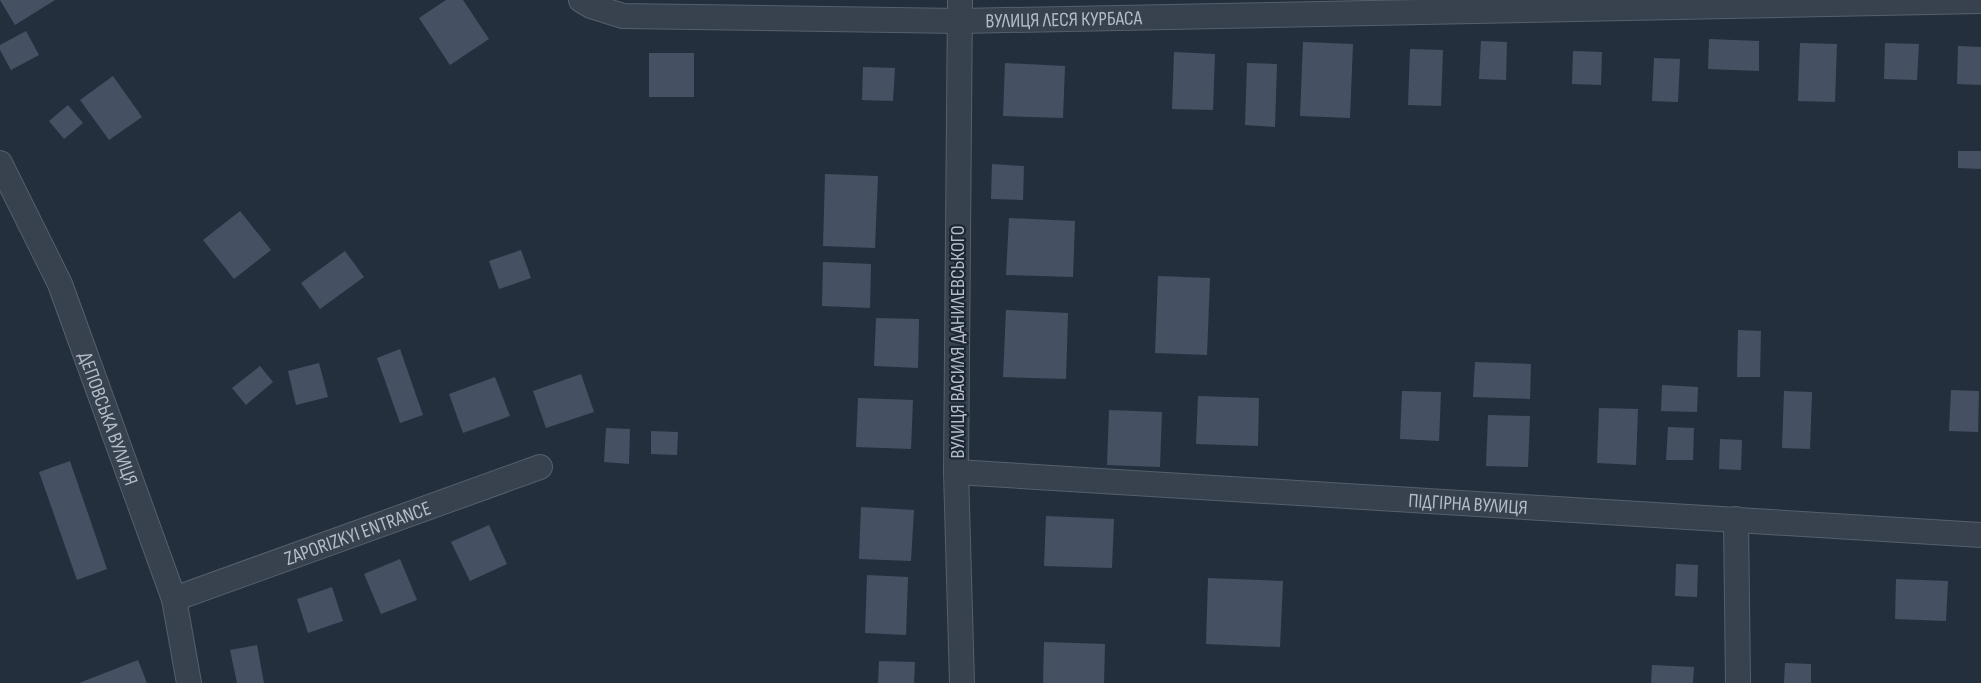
<svg xmlns="http://www.w3.org/2000/svg" width="1981" height="683" font-family="'Sofia Sans Condensed',sans-serif">
	<style>
		.building { fill: #455162 }
		.lines { fill: none; stroke-linecap: round; stroke-linejoin: round }
		.minor-casing { stroke: #565f6c; stroke-width: 26 }
		.minor { stroke: #38414e; stroke-width: 24 }
		.labels { text-anchor: middle; stroke-width: 4.5; stroke-linejoin: round; paint-order: stroke }
		.street-label { font-size: 20px; fill: #b4bcc9; stroke: #1d2633 }
	</style>
	<rect width="100%" height="100%" fill="#242f3e"/>
	<path class="building" d="M0 0H55L15 25Z
		M446 0H463L489 39 450 65 419 18Z
		M26 31 39 55 11 70 0 50V45Z
		M1709 39 1759 41V71L1708 69Z
		M1481 41 1507 42 1506 80 1479 79Z
		M1303 42 1353 44 1350 118 1300 116Z
		M1800 43 1837 44 1835 102 1798 101Z
		M1885 43 1919 44 1917 80 1884 79Z
		M1958 46 1981 47V85L1957 84Z
		M1410 49 1443 50 1441 106 1408 105Z
		M1573 51 1602 52 1601 85 1572 84Z
		M1174 52 1215 54 1213 110 1172 109Z
		M649 53H694V97H649Z
		M1654 58 1680 59 1678 102 1652 101Z
		M1005 63 1065 66 1063 118 1003 116Z
		M1247 63 1277 64 1275 127 1245 125Z
		M863 67 895 68 893 101 862 100Z
		M113 76 142 117 109 140 80 100Z
		M68 105 83 123 64 139 49 121Z
		M1958 151H1981V169L1958 168Z
		M992 164 1024 166 1023 200 991 199Z
		M825 174 878 176 875 248 823 246Z
		M240 211 271 250 234 279 203 240Z
		M1009 218 1075 221 1073 277 1006 275Z
		M521 250 531 278 499 289 489 261Z
		M345 251 364 277 320 309 301 283Z
		M823 262 871 264 870 308 822 306Z
		M1158 276 1210 278 1207 355 1155 353Z
		M1006 310 1068 313 1066 379 1003 377Z
		M876 318 919 319 918 368 874 366Z
		M1738 330 1761 331 1760 377H1737Z
		M400 349 423 415 400 423 377 358Z
		M1475 362 1531 364 1530 399 1473 397Z
		M319 363 328 397 296 405 288 371Z
		M260 366 273 382 246 405 232 388Z
		M581 374 594 412 546 428 533 391Z
		M495 377 510 416 463 433 449 394Z
		M1662 385 1698 387 1697 412 1661 411Z
		M1951 390 1979 391 1978 432 1949 431Z
		M1402 391 1441 392 1439 441 1400 439Z
		M1784 391 1812 392 1810 449 1782 448Z
		M1198 396 1259 398 1258 446 1196 444Z
		M858 398 913 400 911 449 856 447Z
		M1599 408 1638 409 1636 465 1597 463Z
		M1109 410 1162 412 1160 467 1107 465Z
		M1488 415 1530 416 1528 467 1486 466Z
		M1668 427 1694 428 1693 460H1666Z
		M606 428 630 429 629 464 604 462Z
		M651 431 678 432 677 455 651 454Z
		M1720 439 1742 440 1741 470 1719 469Z
		M70 461 107 569 77 580 39 472Z
		M861 507 914 510 911 561 859 559Z
		M1046 516 1114 519 1112 568 1044 566Z
		M489 525 507 564 470 581 451 542Z
		M400 559 417 600 381 614 364 574Z
		M1676 564 1698 565 1697 597 1675 596Z
		M867 575 908 577 906 635 865 633Z
		M1208 578 1283 581 1280 647 1206 644Z
		M1896 579 1948 581 1946 621 1895 619Z
		M332 587 343 621 308 633 297 599Z
		M1044 642 1105 644 1104 683H1043Z
		M257 645 264 683H237L230 650Z
		M138 660 147 683H79Z
		M879 661 915 662 914 683H878Z
		M1785 663 1811 664V683H1784Z
		M1652 665 1694 667 1693 683H1651Z"/>
	<g class="lines">
		<defs>
			<g id="minor">
				<path id="s1" d="M581 0 591 6 623 16 960 21 1981 1"/>
				<path d="M960 0 956 472 962 683"/>
				<path id="s2" d="M0 163 60 284 174 599 189 683"/>
				<path id="s3" d="M956 472 1981 535"/>
				<path d="M1736 519 1738 683"/>
				<path id="s4" d="M174 599 540 467"/>
			</g>
		</defs>
		<use href="#minor" class="minor-casing"/>
		<use href="#minor" class="minor"/>
	</g>
	<g class="labels">
		<g class="street-label">
			<text dy="7" stroke="none"><textPath href="#s1" startOffset="486">ВУЛИЦЯ ЛЕСЯ КУРБАСА</textPath></text>
			<text transform="translate(957 342) rotate(-90)" y="7">ВУЛИЦЯ ВАСИЛЯ ДАНИЛЕВСЬКОГО</text>
			<text dy="7" stroke="none"><textPath href="#s2" startOffset="278">ДЕПОВСЬКА ВУЛИЦЯ</textPath></text>
			<text dy="7" stroke="none"><textPath href="#s3" startOffset="513">ПІДГІРНА ВУЛИЦЯ</textPath></text>
			<text dy="7" stroke="none"><textPath href="#s4" startOffset="195">ZAPORIZKYI ENTRANCE</textPath></text>
		</g>
	</g>
</svg>
